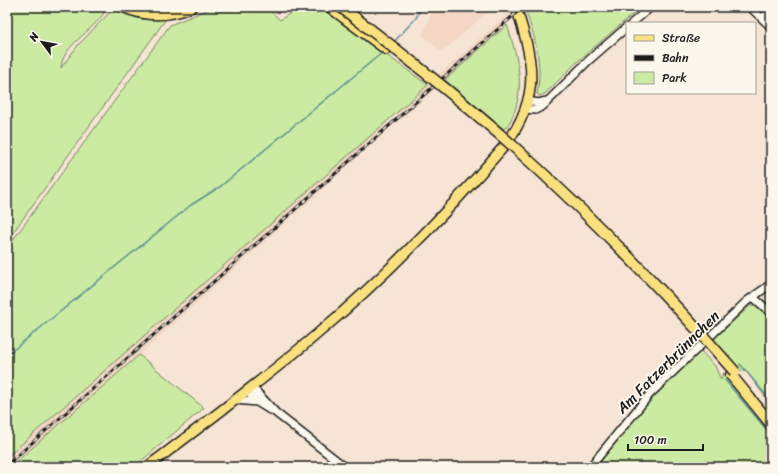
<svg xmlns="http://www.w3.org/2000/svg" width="778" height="474" font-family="Sriracha,sans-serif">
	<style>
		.built { fill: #f3d6c4 }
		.green { fill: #cbeaa2; stroke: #74835f }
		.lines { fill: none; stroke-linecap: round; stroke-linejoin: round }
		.stream { stroke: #5e8f94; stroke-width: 1.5 }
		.minor-casing { stroke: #1c1c1c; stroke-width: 10 }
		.major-casing { stroke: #1c1c1c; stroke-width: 12 }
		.highway-casing { stroke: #1c1c1c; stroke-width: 13 }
		.minor { stroke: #fbf7ec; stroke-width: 7 }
		.major { stroke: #fae180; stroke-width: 9 }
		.highway { stroke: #fae180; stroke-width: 10 }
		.rail-casing { stroke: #1c1c1c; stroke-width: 3 }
		.rail { stroke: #fbf7ec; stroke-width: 1.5; stroke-dasharray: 4.5; stroke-linecap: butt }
		.highway-bridge-casing { stroke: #1c1c1c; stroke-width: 13; stroke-linecap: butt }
		.highway-bridge { stroke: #fae180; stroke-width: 10 }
		.labels { text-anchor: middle; stroke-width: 4; stroke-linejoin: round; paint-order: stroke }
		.street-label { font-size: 15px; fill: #1c1c1c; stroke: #fbf7ec }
	</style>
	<rect width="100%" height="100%" fill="#f6e4d5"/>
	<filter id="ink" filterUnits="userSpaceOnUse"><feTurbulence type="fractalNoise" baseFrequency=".025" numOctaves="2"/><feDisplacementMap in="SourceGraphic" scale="8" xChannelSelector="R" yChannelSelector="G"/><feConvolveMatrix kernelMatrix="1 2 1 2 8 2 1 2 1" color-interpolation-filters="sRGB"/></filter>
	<g filter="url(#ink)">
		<path class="built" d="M430 7H493L442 52 422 35 433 10 429 8Z
			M511 11 513 19 400 120 394 114Z
			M386 121 391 127 139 355 10 467H7V457Z"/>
		<path class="green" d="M7 7H107C99 28 62 44 61 68L78 45 114 8 141 18 166 19 7 241Z
			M214 7H266L280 20 299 7H320L428 85 7 457V248L170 25Z
			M527 7H641L577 62 546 93 540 96 537 94C543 64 535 37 525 9Z
			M507 25C516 53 525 81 515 110 512 117 510 124 504 129L445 80Z
			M751 305 759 306 771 317V405L747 372 741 371 714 339Z
			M701 351 715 366 721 380 723 373 771 433V467H596L648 403Z
			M139 355 204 408 134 467H10Z"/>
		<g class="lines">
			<path class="stream" d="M393 43 416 18 421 7
				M7 355 191 205 221 186 383 52
				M740 364 771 401
				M725 380 771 435"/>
			<defs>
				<path id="minor" d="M750 7 771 27
					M762 18 771 10
					M632 23 651 7
					M528 101 538 103 547 101
					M525 109 535 110 543 106 589 60 627 27
					M753 297 771 313
					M252 387 276 413 345 467
					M247 391 257 402 270 410
					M235 400 257 402
					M590 467 650 394 747 301 771 284"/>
				<path id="major" d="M147 467C204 424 262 381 316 335 385 277 448 212 506 144 542 95 533 60 516 7"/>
				<path id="highway" d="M124 7C146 17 169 16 191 7
					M330 7 386 49
					M731 375 771 424"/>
			</defs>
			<use href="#minor" class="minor-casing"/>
			<use href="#major" class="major-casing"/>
			<use href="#highway" class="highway-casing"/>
			<use href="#minor" class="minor"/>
			<use href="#major" class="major"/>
			<use href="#highway" class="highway"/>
			<defs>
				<path id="rail" d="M7 465 523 7"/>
			</defs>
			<use href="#rail" class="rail-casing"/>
			<use href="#rail" class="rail"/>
			<defs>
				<path id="highway-bridge" d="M341 7C400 52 458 97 513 146 592 217 665 292 735 372"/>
			</defs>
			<use href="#highway-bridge" class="highway-bridge-casing"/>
			<use href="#highway-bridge" class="highway-bridge"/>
		</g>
	</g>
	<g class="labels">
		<g class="street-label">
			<text transform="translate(668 362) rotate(-45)" y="5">Am Fatzerbrünnchen</text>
		</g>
	</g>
	<rect width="778" height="474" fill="none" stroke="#fbf7ec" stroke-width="24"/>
	<rect x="12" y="12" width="754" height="450" fill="none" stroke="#1c1c1c" stroke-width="1.5" filter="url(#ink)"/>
	<rect x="626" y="22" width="130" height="72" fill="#fbf7ec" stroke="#a29f99"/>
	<rect x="634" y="35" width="20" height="6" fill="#fae180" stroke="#a29f99"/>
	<text x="662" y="42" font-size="12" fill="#1c1c1c">Straße</text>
	<rect x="634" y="55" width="20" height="6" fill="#1c1c1c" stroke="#a29f99"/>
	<text x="662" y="62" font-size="12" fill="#1c1c1c">Bahn</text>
	<rect x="634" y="72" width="20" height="12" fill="#cbeaa2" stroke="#a29f99"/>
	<text x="662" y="82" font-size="12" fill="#1c1c1c">Park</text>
	<g transform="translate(42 42) rotate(302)" stroke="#fbf7ec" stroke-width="3" paint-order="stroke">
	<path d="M0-3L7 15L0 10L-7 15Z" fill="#1c1c1c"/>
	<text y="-6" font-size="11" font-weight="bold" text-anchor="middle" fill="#1c1c1c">N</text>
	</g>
	<path d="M628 444v6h75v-6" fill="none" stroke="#1c1c1c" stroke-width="2"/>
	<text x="634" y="444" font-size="12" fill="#1c1c1c" stroke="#fbf7ec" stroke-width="3" paint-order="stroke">100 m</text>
</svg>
